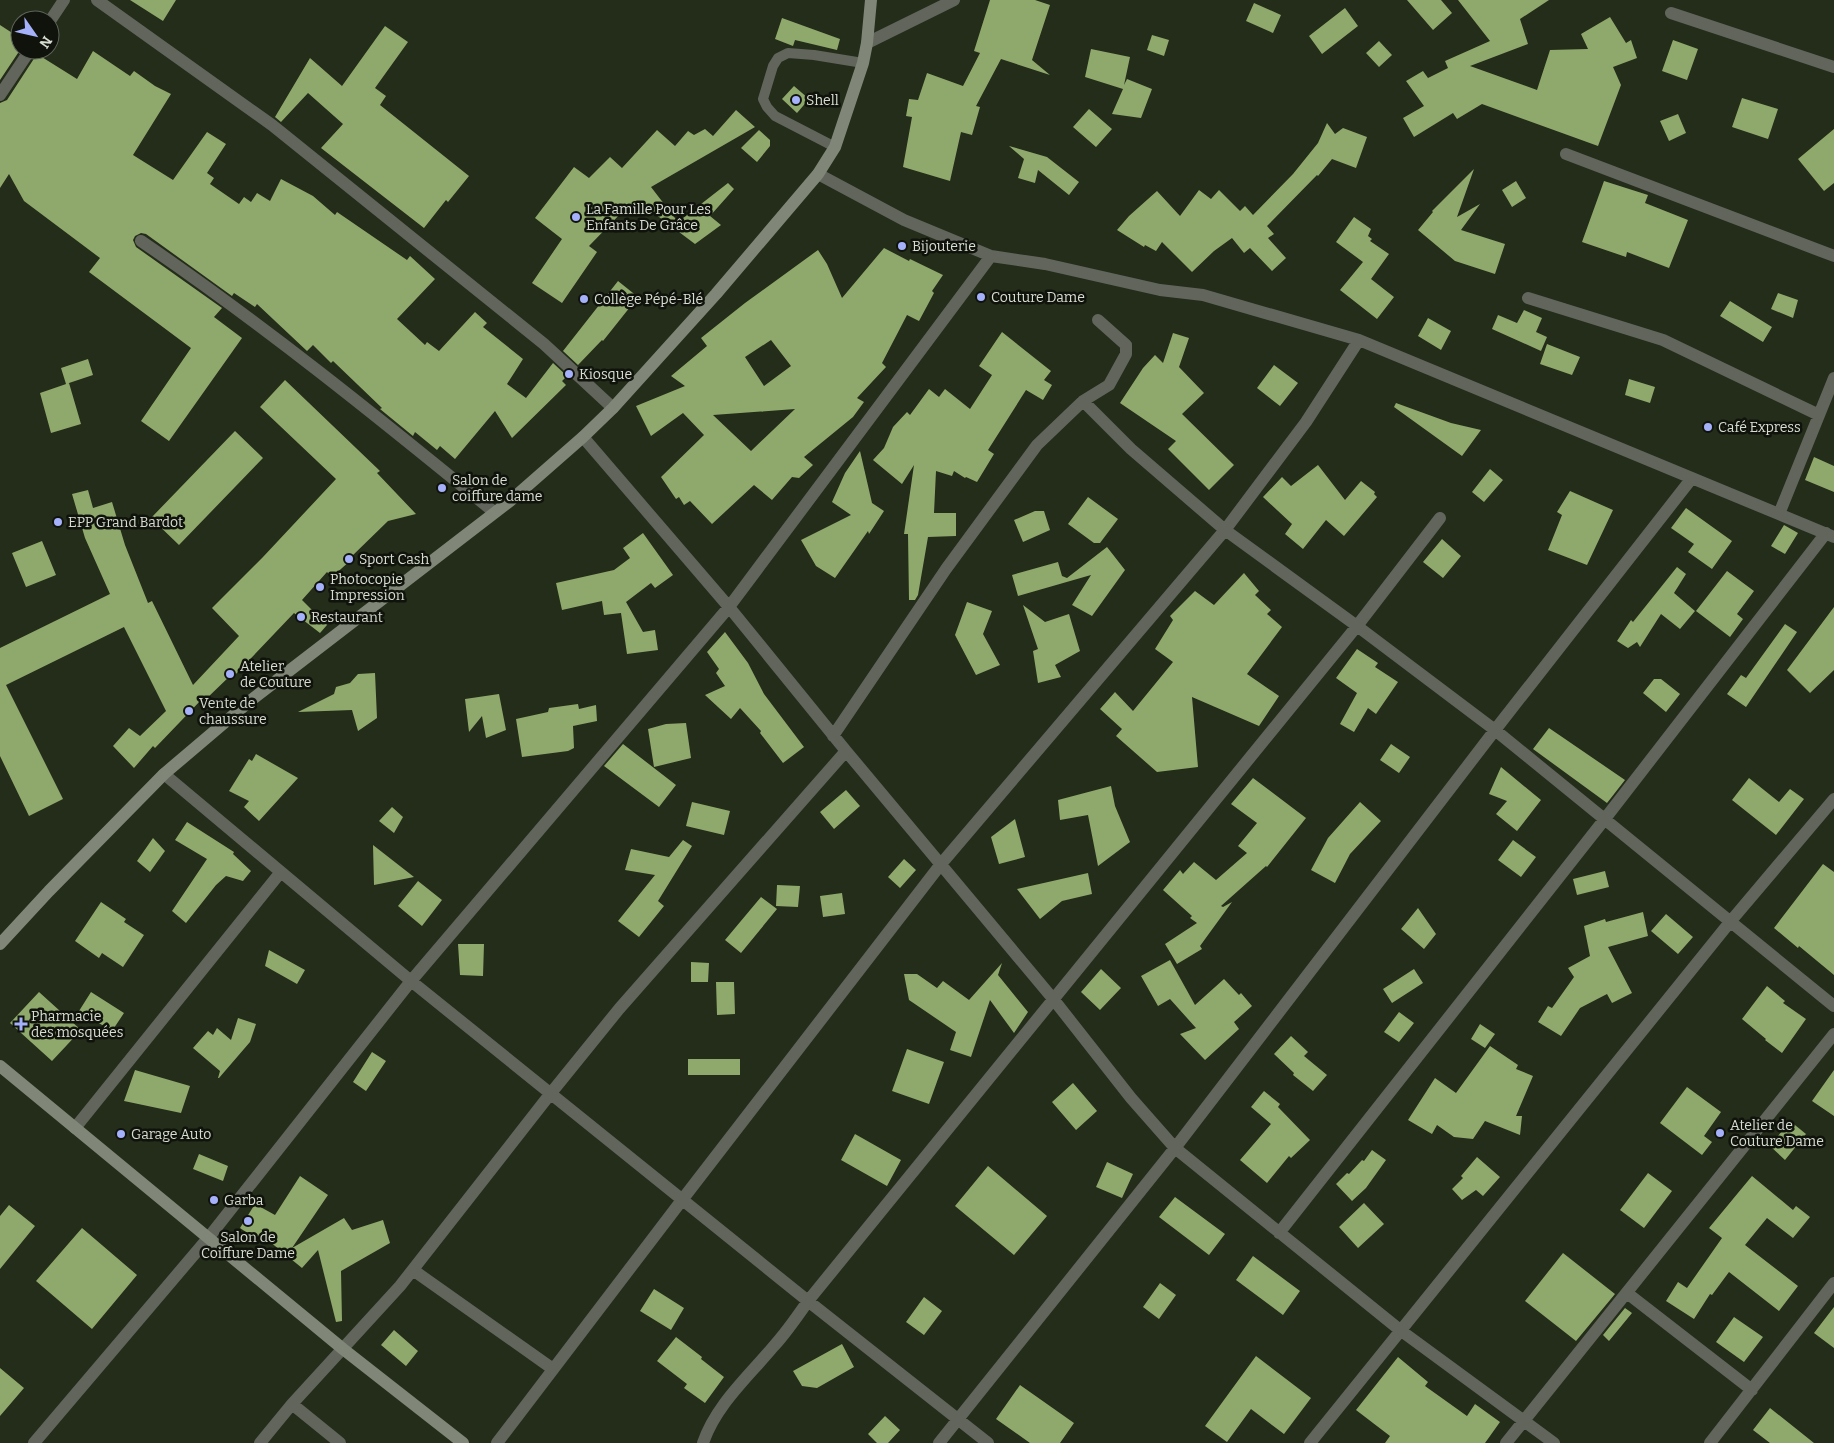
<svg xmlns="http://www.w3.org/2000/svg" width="1834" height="1443" font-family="Bitter,serif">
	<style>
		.building { fill: #8fa96c; fill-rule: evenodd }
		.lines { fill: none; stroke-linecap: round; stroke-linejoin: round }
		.lane { stroke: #61655c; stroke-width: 10 }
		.street { stroke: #61655c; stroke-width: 12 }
		.secondary { stroke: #808778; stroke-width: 12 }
		.poi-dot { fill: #a6b1fc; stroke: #0f130b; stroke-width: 2 }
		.labels { text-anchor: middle; stroke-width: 5; stroke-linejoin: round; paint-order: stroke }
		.poi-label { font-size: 14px; fill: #d8ddd2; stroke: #0f130b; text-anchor: start }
	</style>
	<rect width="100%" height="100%" fill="#242c1a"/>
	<path class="building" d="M130 0H176L163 21Z
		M990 0H1035L1050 5 1032 60 1050 75 1001 59 976 106 980 107 972 135 961 132 950 181 903 167 912 117 906 116 909 99 918 100 927 73 963 86 980 53 974 51Z
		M1407 0H1441L1452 13 1433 30Z
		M1458 0H1549L1520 19 1528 44 1470 66 1537 90 1550 50 1588 49 1581 34 1610 17 1626 43 1631 40 1637 58 1613 67 1621 85 1598 146 1482 104 1457 119 1453 113 1414 137 1403 118 1424 106 1406 81 1423 71 1428 78 1448 68 1445 61 1490 41Z
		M1254 3 1281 15 1273 33 1246 21Z
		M1345 8 1358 26 1322 54 1309 36Z
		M782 18 840 39 837 50 795 40 793 46 775 39Z
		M0 25 20 38V50L0 80Z
		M385 26 408 42 375 88 386 96 380 105 469 176 448 202 446 200 424 228 321 148 343 124 308 93 281 122 275 117 310 58 342 86Z
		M1152 35 1169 40 1164 56 1147 50Z
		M1673 40 1698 49 1687 80 1662 71Z
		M1379 41 1392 55 1379 67 1366 53Z
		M1091 49 1130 57 1124 85 1127 79 1152 89 1141 118 1112 114 1123 89 1085 77Z
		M93 51 130 76 134 71 155 86 171 94 133 155 173 180 207 132 226 144 207 173 214 178 210 184 239 204 244 197 251 202 257 193 270 201 281 179 313 196 335 215 337 212 407 260 410 256 435 279 397 319 425 345 427 342 439 351 475 312 487 323 483 327 523 359 507 384 526 398 553 363 567 376 562 381 566 385 512 438 495 411 455 459 440 446 437 450 415 432 413 436 380 409 382 408 333 361 331 363 313 345 307 351 257 304 255 307 234 293 232 296 146 234 141 233 135 236 133 240 136 247 222 308 214 317 242 338 169 441 141 421 191 348 89 272 100 258 24 201 9 174 0 188V103L7 100 37 54 77 79Z
		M794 86 809 99 797 113 782 99Z
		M1742 98 1778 109 1768 139 1732 127Z
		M1089 109 1112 129 1096 147 1073 127Z
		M736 110 755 127 651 187 678 222 728 183 734 189 710 216 721 225 695 244 643 205 633 215 626 208 589 246 597 252 562 303 532 283 562 239 535 218 574 167 589 178 610 157 622 168 657 130 675 146 688 131 694 135 705 129 713 136Z
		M1678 114 1686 133 1669 141 1660 121Z
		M1327 123 1335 134 1343 128 1367 137 1356 168 1332 159 1318 176 1317 175 1267 226 1274 234 1268 238 1286 258 1272 271 1250 248 1244 253 1232 238 1214 251 1192 272 1162 242 1156 251 1145 245 1144 247 1117 230 1129 216 1157 191 1180 216 1199 190 1211 199 1219 190 1240 211 1245 206 1253 215 1293 174 1318 143Z
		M1834 129V183L1824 191 1798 159Z
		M759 130 770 140V146L757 162 741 148Z
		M1009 146 1047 157 1079 182 1069 195 1038 170 1035 183 1018 178 1024 159Z
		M1474 169 1457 217 1480 204 1461 230 1505 244 1495 274 1455 261 1418 230 1433 212 1432 211Z
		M1516 181 1526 198 1512 207 1502 190Z
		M1604 181 1648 195 1645 203 1688 220 1669 268 1627 252 1626 257 1582 242Z
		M1354 217 1371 229 1368 236 1372 239 1370 241 1389 254 1371 279 1394 297 1377 319 1340 290 1363 262 1336 242Z
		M884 248 909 261 910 259 943 275 932 291 934 293 919 321 907 315 882 363 886 367 857 398 864 402 853 417 804 457 813 465 799 478 792 477 772 500 754 485 712 524 690 501 684 505 679 497 676 499 661 477 704 435 683 413 651 436 636 406 685 386 671 376 707 346 701 338 745 303 818 250 827 264 842 298ZM771 340 791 366 764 386 745 357ZM795 409 751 451 713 415Z
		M618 281 638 297 603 341 602 340 578 365 563 351Z
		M1778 293 1798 300 1793 318 1771 309Z
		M1730 301 1772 327 1763 342 1720 316Z
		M1524 310 1542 318 1536 332 1547 337 1541 351 1492 329 1498 315 1517 323Z
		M1428 318 1451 331 1441 350 1418 336Z
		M1002 332 1051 371 1044 380 1052 385 1043 400 1026 390 988 450 994 454 977 482 966 477 965 478 954 471 952 476 936 471 934 513H956V536L928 537 918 595 915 600H909L908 534H904L914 465 902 484 873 460 884 448 893 427 907 412 910 415 929 389 939 397 945 389 970 409 992 375 979 366Z
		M1173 333 1189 338 1179 367 1204 393 1182 414 1234 465 1209 490 1168 449 1176 441 1120 403 1143 368 1155 355 1163 363Z
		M1547 344 1580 357 1572 375 1540 364Z
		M88 359 93 375 66 384 61 368Z
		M1274 365 1298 383 1280 406 1257 388Z
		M1629 379 1655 387 1650 403 1625 395Z
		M285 380 380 471 377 473 416 514 388 521 350 558 351 560 332 577 327 572 302 600 327 625 320 633 294 613 234 676 232 674 205 700 203 698 155 748 153 746 134 768 113 746 129 728 140 736 166 711 124 627 6 685 63 799 29 816 0 756V648L110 594 85 538 72 494 88 490 93 508 112 502 125 545 148 603 152 601 193 685 239 636 212 608 263 557 336 479 260 407Z
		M69 383 81 424 51 433 40 393Z
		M1396 403 1451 423 1481 430 1462 456 1394 407Z
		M235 431 263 458 179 545 151 518Z
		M860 451 872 503 884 511 869 534 868 531 835 578 816 566 801 540 851 515 832 502 845 473Z
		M1814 457 1834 466V492L1805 480Z
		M1318 465 1345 500 1361 481 1375 492 1374 494 1377 497 1344 536 1326 520 1303 549 1285 534 1292 524 1263 497 1282 477 1291 486Z
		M1490 469 1503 480 1484 502 1472 492Z
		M1570 491 1613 510 1587 565 1548 550 1562 515 1557 512Z
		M1088 497 1118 519 1100 543H1094L1068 524Z
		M1686 508 1732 541 1712 569 1688 552 1694 544 1671 528Z
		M1035 511H1044L1050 530 1023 542 1014 520Z
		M1784 525 1798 533 1785 554 1771 546Z
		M643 533 673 575 655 588 651 583 626 602 643 632 655 630 658 650 627 654 621 613 604 615 602 601 562 610 556 583 614 570 630 558 623 548Z
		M1442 539 1461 556 1443 578 1423 562Z
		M42 541 56 575 26 587 12 553Z
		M1107 547 1125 570 1092 616 1072 605 1091 575 1018 596 1012 575 1058 562 1062 576 1067 578Z
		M1677 567 1686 574 1674 593 1695 611 1680 629 1661 614 1640 647 1637 642 1628 648 1617 641 1631 620 1633 622Z
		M1727 571 1754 591 1737 614 1743 619 1730 637 1696 611Z
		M1244 573 1259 591 1255 595 1271 610 1267 614 1282 627 1247 674 1279 696 1259 726 1192 697 1198 767 1157 772 1116 736 1122 729 1100 709 1115 692 1133 711 1173 662 1155 649 1173 620 1170 616 1195 591 1214 605Z
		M967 602 992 611 983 634 1000 665 976 675 955 635Z
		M1023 605 1045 622 1069 614 1080 651 1055 665 1061 677 1038 683 1033 651 1038 649Z
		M1834 607V670L1810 693 1787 670Z
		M1785 624 1797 632 1746 707 1727 694 1741 675 1746 678Z
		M725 632 748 663 764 694 804 747 783 763 760 733 761 731 740 708 731 719 705 695 725 686 716 673 719 669 707 652Z
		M1357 649 1378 663 1375 667 1398 682 1376 714 1368 708 1354 732 1340 724 1357 693 1336 678Z
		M375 673 377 718 358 731 352 710 298 712 334 694 336 687 350 683 358 674Z
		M1654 679H1661L1680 694 1666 712 1643 693Z
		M499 694 506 730 486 738 482 716 469 732 465 699Z
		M578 704 579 709 596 705 597 721 573 726 574 748 568 751 522 757 516 719 548 712 549 708Z
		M686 723 691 758 654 767 648 729 666 724Z
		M1549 728 1625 780 1607 803 1533 749Z
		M623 744 676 785 659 807 604 766Z
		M1391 744 1410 757 1399 773 1380 760Z
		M256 754 298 778 259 821 244 807 249 801 229 791 249 759 252 761Z
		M1501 767 1541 800 1517 831 1496 814 1507 801 1489 794Z
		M1253 778 1306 818 1267 867 1266 866 1221 906 1223 907 1232 902 1200 946 1202 949 1177 964 1165 944 1197 923 1190 918 1192 916 1163 890 1180 870 1183 874 1194 862 1216 880 1247 853 1238 846 1257 823 1231 804Z
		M1749 778 1779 802 1790 789 1804 799 1776 835 1732 800Z
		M1111 786 1115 806 1130 842 1098 866 1088 815 1060 820 1058 800Z
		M846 790 860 806 834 829 820 812Z
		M692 802 730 811 724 835 686 826Z
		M1360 802 1381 821 1350 854 1335 883 1311 870 1328 838Z
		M392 807 403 817 394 833 379 821Z
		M1015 819 1025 857 999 864 991 837Z
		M187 822 234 852 233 854 251 871 243 881 226 876 216 885 186 923 172 911 207 859 175 840Z
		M153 838 165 851 150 872 137 861Z
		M683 840 692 846 658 901 664 906 639 937 618 921 655 875 625 870 631 849 669 857Z
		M1513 840 1536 857 1521 877 1498 860Z
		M373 845 414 877 374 885Z
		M904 859 916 870 900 888 888 877Z
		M1823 864 1834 872V975L1799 946 1798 948 1774 928Z
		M1605 871 1609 887 1577 895 1573 879Z
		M1088 873 1092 894 1062 901 1040 919 1017 889Z
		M418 881 442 900 422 926 398 906Z
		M777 885 800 886 798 907 776 906Z
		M842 893 845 914 823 917 820 896Z
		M761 897 777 909 741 953 725 940Z
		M101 902 126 919 124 922 144 935 123 967 102 953 99 958 75 941Z
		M1418 908 1436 934 1424 949 1401 929Z
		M1643 912 1648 936 1608 947 1632 993 1612 1003 1607 994 1580 1008 1561 1036 1538 1022 1548 1006 1552 1008 1574 977 1568 968 1590 956 1584 926 1605 919 1606 922Z
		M1666 914 1693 937 1678 954 1651 931Z
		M458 944H484L483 976 460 975Z
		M269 950 305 970 297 984 265 966Z
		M1170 960 1195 1005 1224 979 1239 995 1241 993 1252 1006 1234 1022 1239 1029 1205 1060 1180 1034 1196 1028 1170 999 1158 1006 1141 976Z
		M691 962 709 963 708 982H691Z
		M1002 963 998 975 1028 1012 1014 1033 990 1000 971 1057 950 1050 956 1032 909 1000 904 974H917L937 988 943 981 969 1000Z
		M1101 969 1121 988 1100 1010 1081 992Z
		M1414 969 1423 983 1392 1003 1383 989Z
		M716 982H734L735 1014 717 1015Z
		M1767 986 1785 1001 1783 1003 1806 1019 1782 1053 1765 1040 1766 1039 1742 1019Z
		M39 992 81 1030 52 1061 10 1023Z
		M91 992 124 1013 112 1031 79 1011Z
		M1399 1012 1414 1023 1399 1042 1384 1032Z
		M238 1018 256 1024 250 1042 219 1078H218L220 1071 193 1048 208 1031 213 1035 217 1028 231 1040Z
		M1480 1024 1495 1034 1485 1048 1471 1039Z
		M1291 1036 1308 1052 1304 1056 1327 1075 1313 1091 1293 1075 1294 1073 1274 1054Z
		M1490 1046 1518 1065 1516 1069 1533 1076 1516 1116H1522L1520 1135 1485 1121 1473 1139 1454 1137 1437 1125 1432 1134 1408 1120 1435 1078 1456 1093Z
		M907 1049 944 1062 929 1104 892 1091Z
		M372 1052 386 1061 366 1091 353 1082Z
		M688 1059H740V1075H688Z
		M135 1070 190 1086 181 1113 124 1101Z
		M1834 1070V1116L1812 1101Z
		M1073 1083 1097 1111 1076 1130 1052 1102Z
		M1687 1087 1721 1112 1704 1136 1712 1142 1702 1155 1660 1123Z
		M1264 1091 1280 1104 1278 1107 1310 1140 1291 1158 1289 1156 1267 1183 1240 1160 1271 1124 1251 1107Z
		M1790 1121 1806 1134 1785 1160 1770 1146Z
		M855 1134 901 1160 887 1186 841 1160Z
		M1372 1150 1386 1160 1366 1188 1352 1201 1336 1184 1347 1173 1349 1174 1362 1160 1364 1161Z
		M199 1154 228 1166 223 1181 193 1169Z
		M1477 1157 1500 1177 1483 1196 1476 1190 1462 1200 1452 1189 1463 1178 1461 1176Z
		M1107 1162 1133 1174 1122 1198 1096 1187Z
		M988 1166 1047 1216 1014 1255 955 1206Z
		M1648 1173 1672 1191 1644 1228 1620 1210Z
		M300 1176 328 1195 292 1248 344 1218 352 1230 383 1220 390 1243 341 1271 342 1321 336 1322 318 1250 302 1268 264 1237 261 1242 240 1228 255 1204 275 1215Z
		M1752 1176 1793 1210 1796 1206 1810 1217 1793 1238 1767 1218 1745 1245 1798 1286 1779 1311 1729 1272 1712 1295 1710 1294 1694 1319 1666 1301 1678 1282 1687 1288 1722 1238 1709 1228Z
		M1175 1197 1225 1234 1209 1255 1159 1217Z
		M1364 1203 1384 1224 1358 1248 1339 1227Z
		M9 1205 35 1226 0 1269V1216Z
		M82 1228 137 1275 92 1329 36 1281Z
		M1563 1253 1615 1294 1576 1341 1525 1301Z
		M1253 1256 1300 1291 1283 1315 1236 1280Z
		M1160 1283 1176 1295 1159 1319 1143 1307Z
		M654 1289 684 1308 671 1330 640 1311Z
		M924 1297 942 1311 924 1335 906 1322Z
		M1834 1307V1348L1814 1333Z
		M1625 1308 1632 1313 1609 1341 1603 1335Z
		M1734 1317 1763 1337 1744 1362 1716 1342Z
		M394 1330 418 1351 406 1366 381 1345Z
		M676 1337 702 1357 701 1359 724 1377 705 1403 684 1388 687 1384 657 1361Z
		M842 1344 854 1367 817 1388 802 1386 793 1371Z
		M1256 1356 1311 1398 1284 1434 1251 1409 1227 1442 1205 1426Z
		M1398 1357 1428 1382 1425 1386 1467 1416 1475 1404 1500 1422 1485 1443H1385L1390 1436 1356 1410Z
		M0 1368 24 1388 0 1416Z
		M1020 1385 1074 1423 1060 1443H1030L996 1419Z
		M1770 1408 1814 1443H1770L1753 1430Z
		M885 1416 900 1430 888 1443H877L868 1434Z"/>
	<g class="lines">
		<path class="lane" d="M835 147 775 116 767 107 763 99 773 66 778 58 788 53 814 55 863 63"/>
		<path class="street" d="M97 0 272 125 544 344 613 408
			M1671 13 1834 67
			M50 21 64 0
			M867 43 954 0
			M0 95 30 50
			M1566 154 1834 256
			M818 174 904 220 991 256 1045 264 1160 290 1203 295 1359 340 1834 537
			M141 241C264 325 379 418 494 512
			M1528 298 1663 340 1819 415
			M1083 401 1131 449 1225 530 1357 626 1495 730 1834 1006
			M583 437 729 607 846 751 1054 1000 1131 1098 1175 1148 1400 1330 1554 1443
			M1779 514 1834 378
			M833 736 946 569 1037 445 1083 401 1109 385 1126 354V345L1098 320
			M164 774 411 981 808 1301 988 1443
			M75 1128 280 873
			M1279 1233 1604 820 1826 533
			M413 1270 553 1369
			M1627 1293 1752 1390
			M292 1404 340 1443
			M34 1443 209 1237 411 981 729 607 991 256
			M260 1443 292 1404 400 1286 551 1093 619 1009 846 751
			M497 1443 682 1200 941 864 1225 530 1306 422 1359 340
			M703 1443C716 1405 748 1377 773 1347 786 1333 797 1317 808 1301L1357 626 1440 518
			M939 1443 1175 1148 1495 730 1692 478
			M1310 1443 1730 922 1834 799
			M1506 1443 1834 1034
			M1710 1443 1834 1283"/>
		<path class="secondary" d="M0 944 49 891 164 774 250 701 510 501 583 437 613 408 716 294 818 174 835 147 863 63 867 43 871 0
			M0 1066 343 1349 463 1443"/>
	</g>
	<g class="poi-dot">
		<circle cx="796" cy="100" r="5"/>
		<circle cx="576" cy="217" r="5"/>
		<circle cx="902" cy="246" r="5"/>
		<circle cx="981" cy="297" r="5"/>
		<circle cx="584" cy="299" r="5"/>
		<circle cx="569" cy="374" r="5"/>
		<circle cx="1708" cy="427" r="5"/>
		<circle cx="442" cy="488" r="5"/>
		<circle cx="58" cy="522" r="5"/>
		<circle cx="349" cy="559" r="5"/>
		<circle cx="320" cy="587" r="5"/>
		<circle cx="301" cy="617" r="5"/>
		<circle cx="230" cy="674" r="5"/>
		<circle cx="189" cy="711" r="5"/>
		<path d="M18.5 1016.5h5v5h5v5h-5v5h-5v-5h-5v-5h5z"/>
		<circle cx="1720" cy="1133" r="5"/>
		<circle cx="121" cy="1134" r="5"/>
		<circle cx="214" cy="1200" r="5"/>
		<circle cx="248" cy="1221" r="5"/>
	</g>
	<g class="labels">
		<g class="poi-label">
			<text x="806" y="105">Shell</text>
			<text x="586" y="214">La Famille Pour Les<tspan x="586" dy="16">Enfants De Grâce</tspan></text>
			<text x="912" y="251">Bijouterie</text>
			<text x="991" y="302">Couture Dame</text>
			<text x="594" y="304">Collège Pépé-Blé</text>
			<text x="579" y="379">Kiosque</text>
			<text x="1718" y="432">Café Express</text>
			<text x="452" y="485">Salon de<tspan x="452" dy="16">coiffure dame</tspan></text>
			<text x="68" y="527">EPP Grand Bardot</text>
			<text x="359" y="564">Sport Cash</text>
			<text x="330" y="584">Photocopie<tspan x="330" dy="16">Impression</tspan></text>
			<text x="311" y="622">Restaurant</text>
			<text x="240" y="671">Atelier<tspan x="240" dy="16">de Couture</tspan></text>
			<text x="199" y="708">Vente de<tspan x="199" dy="16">chaussure</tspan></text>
			<text x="31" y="1021">Pharmacie<tspan x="31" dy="16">des mosquées</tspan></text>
			<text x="1730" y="1130">Atelier de<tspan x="1730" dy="16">Couture Dame</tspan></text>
			<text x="131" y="1139">Garage Auto</text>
			<text x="224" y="1205">Garba</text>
			<text x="248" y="1242" text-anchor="middle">Salon de<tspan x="248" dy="16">Coiffure Dame</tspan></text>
		</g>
	</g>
	<g transform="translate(35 35) rotate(124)"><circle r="24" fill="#0f130b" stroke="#5f645b"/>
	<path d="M0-4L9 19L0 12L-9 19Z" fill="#a6b1fc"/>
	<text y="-8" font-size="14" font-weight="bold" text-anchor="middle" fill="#d8ddd2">N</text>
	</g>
</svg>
